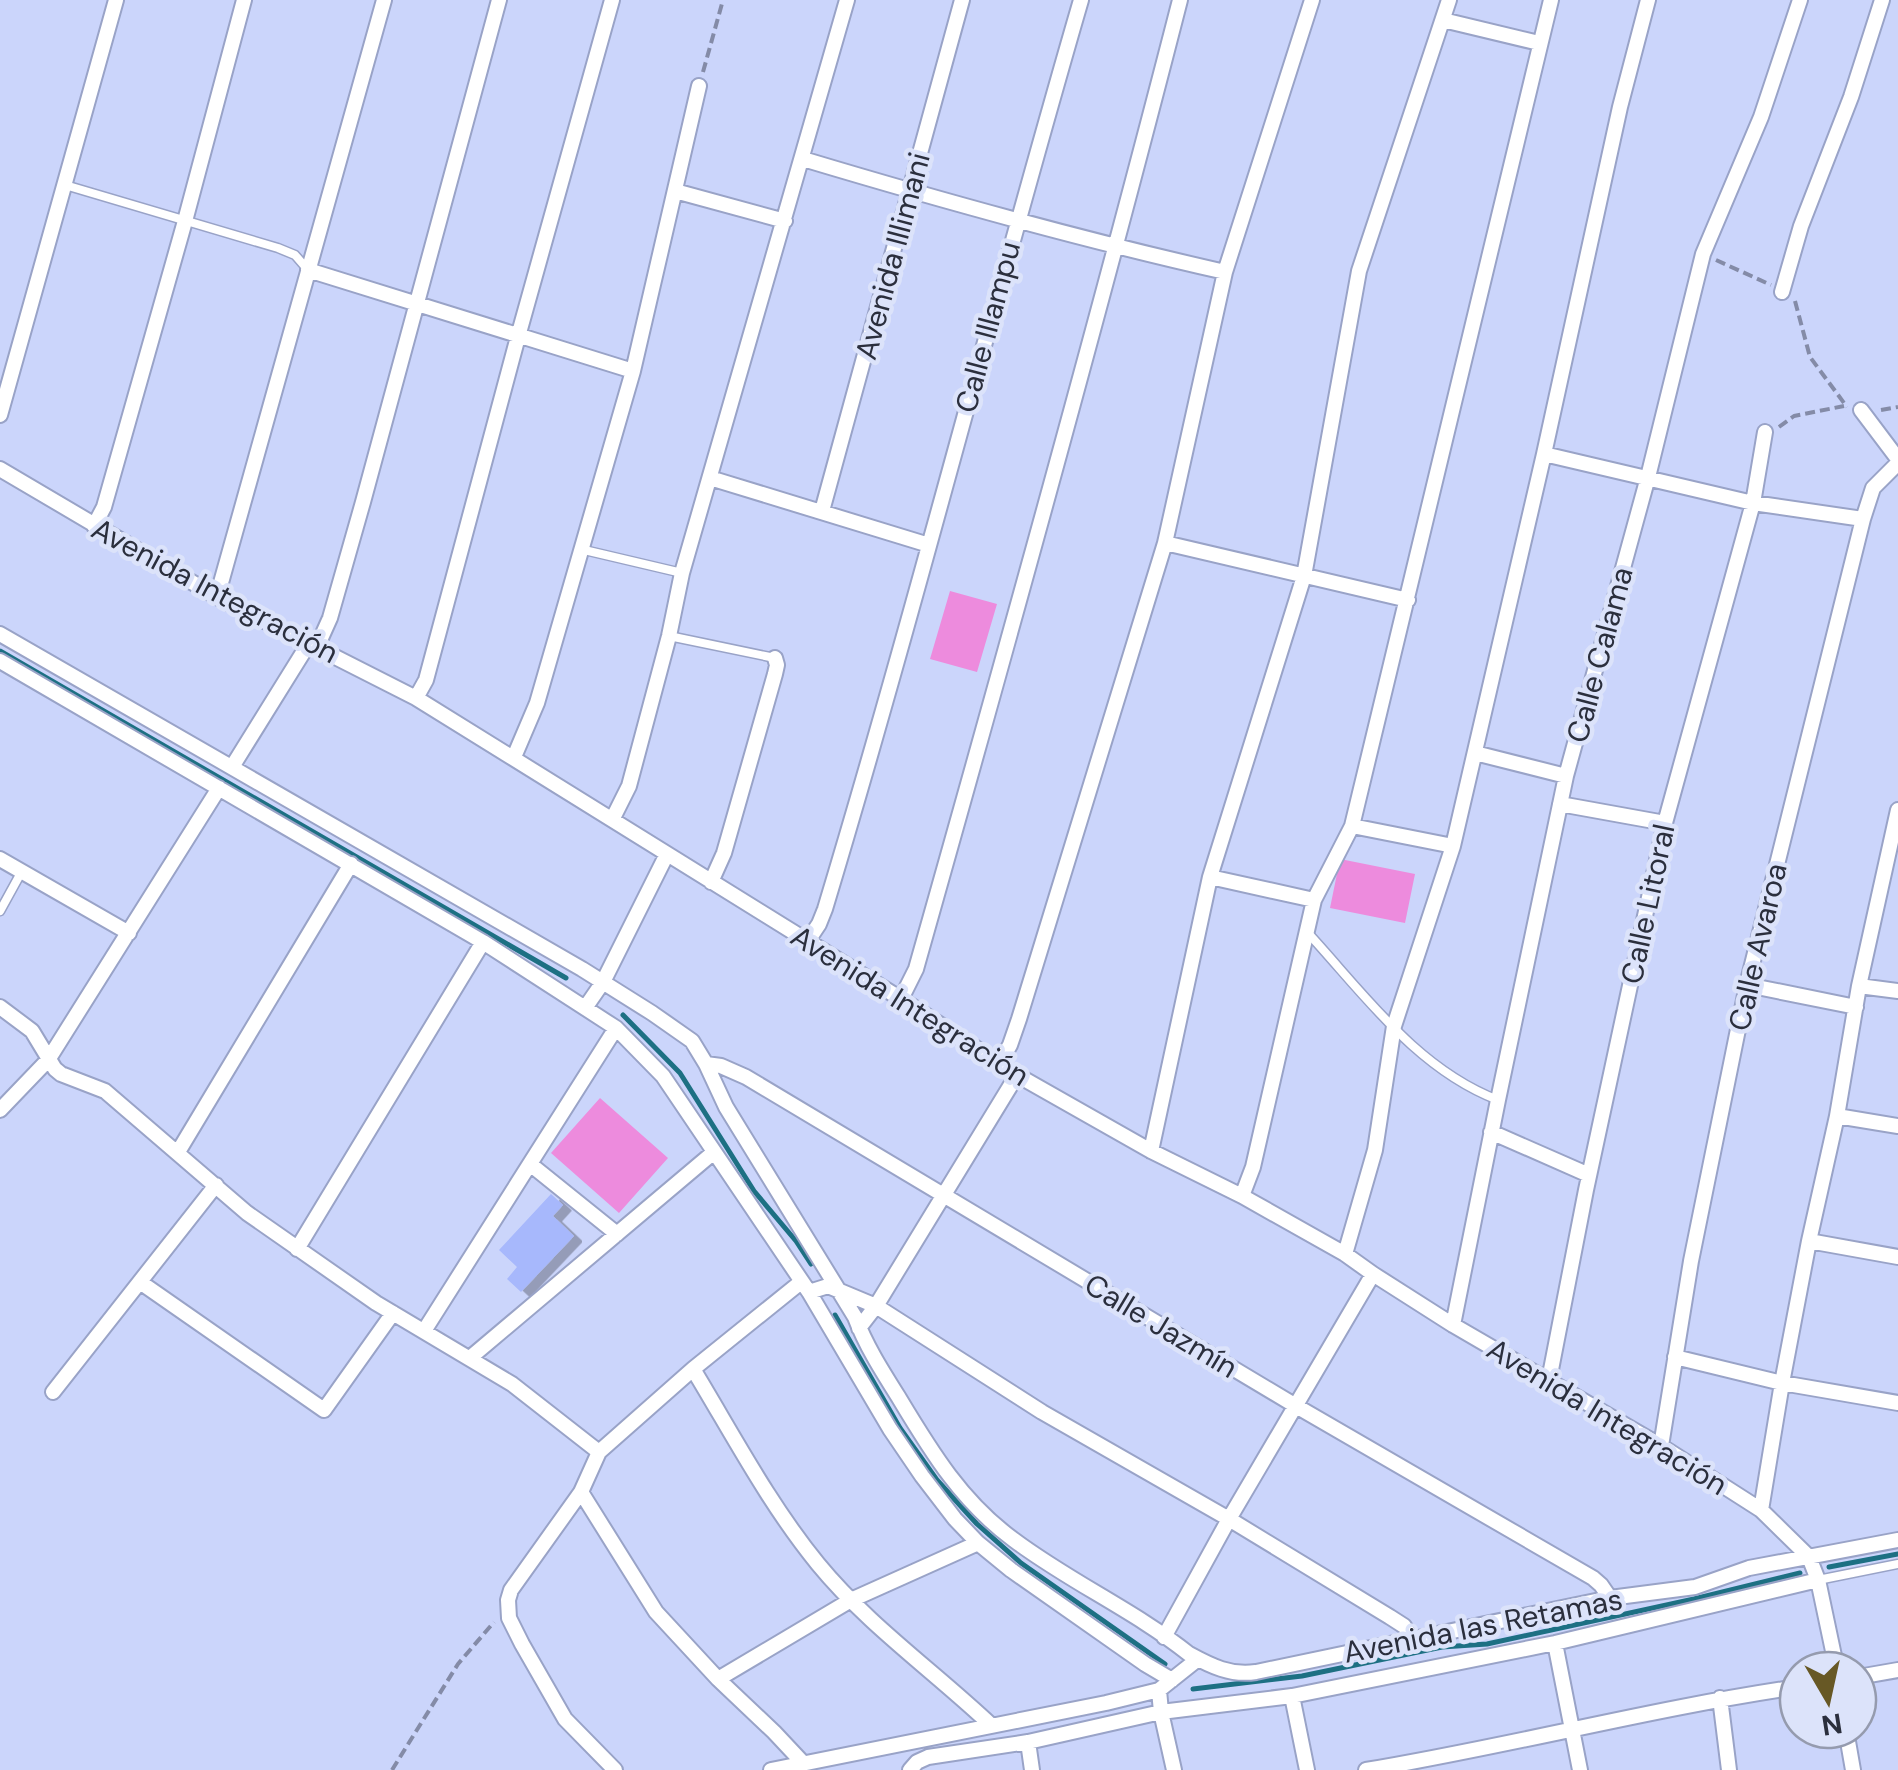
<svg xmlns="http://www.w3.org/2000/svg" width="1898" height="1770" font-family="'DM Sans',sans-serif">
	<style>
		.green { fill: #ed8bdd }
		.lines { fill: none; stroke-linecap: round; stroke-linejoin: round }
		.stream { stroke: #1d7083; stroke-width: 5 }
		.building { fill: #a7b8fc; filter: url(#shadow) }
		.lane-casing { stroke: #99a3c7; stroke-width: 11 }
		.street-casing { stroke: #99a3c7; stroke-width: 18 }
		.path { stroke: #848ba7; stroke-width: 4; stroke-dasharray: 10 5; stroke-linecap: butt }
		.lane { stroke: #fff; stroke-width: 8 }
		.street { stroke: #fff; stroke-width: 14 }
		.labels { text-anchor: middle; stroke-width: 9; stroke-linejoin: round; paint-order: stroke }
		.street-label { font-size: 30px; fill: #2b2f3d; stroke: #dce3fa }
	</style>
	<defs>
		<filter id="shadow"><feDropShadow dx="9" dy="5.5" stdDeviation="0" flood-color="#0004"/></filter>
	</defs>
	<rect width="100%" height="100%" fill="#cbd5fb"/>
	<path class="green" d="M950 591 997 604 977 672 930 659Z
		M1340 859 1415 874 1405 923 1330 908Z
		M600 1098 668 1158 619 1213 551 1153Z"/>
	<g class="lines">
		<path class="stream" d="M0 651 566 978
			M623 1015 680 1073 754 1191 796 1241 811 1264
			M835 1315 900 1428 937 1480 977 1524 1021 1563 1165 1664
			M1829 1567 1898 1554
			M1193 1689 1302 1676 1442 1647 1487 1644 1694 1599 1800 1573"/>
	</g>
	<path class="building" d="M551 1194 563 1205 553 1216 574 1236 521 1292 507 1279 517 1267 499 1250Z"/>
	<g class="lines">
		<defs>
			<path id="lane" d="M65 185 278 248 295 255 308 270
				M580 549 682 573
				M669 636 775 658
				M0 911 22 871
				M1308 933C1365 995 1417 1069 1498 1100
				M1818 1580 1898 1564"/>
			<path id="street" d="M1443 20 1539 43
				M803 159C943 201 1083 240 1225 272
				M675 191 785 221
				M308 270 633 371
				M1782 292 1801 226 1851 97 1882 0
				M1861 410 1898 459
				M0 415 116 0
				M1544 454 1753 503 1863 519
				M0 469 217 597 416 698 901 999 1017 1075 1151 1151 1242 1196 1345 1254 1373 1274 1453 1325 1661 1446 1761 1510 1809 1557 1818 1580 1837 1670
				M710 478 929 545
				M822 511 962 0
				M94 526 104 507 185 221 244 0
				M1165 543 1408 600
				M217 597 384 0
				M0 634 582 969 652 1013 692 1041 706 1064 726 1107 855 1317C866 1346 882 1371 899 1398 932 1453 962 1502 1014 1540 1070 1582 1135 1611 1189 1654 1211 1666 1231 1676 1256 1672L1610 1598 1695 1587 1749 1568 1898 1540
				M317 647 330 618 363 502 499 0
				M0 661 483 942 616 1028 663 1076 809 1292 890 1429 922 1476 955 1519 978 1543 1011 1570 1145 1664 1172 1680
				M416 698 426 680 519 333 612 0
				M1475 753 1566 776
				M514 757 537 703 633 371 699 86
				M232 767 309 643
				M1560 804 1665 823
				M613 818 629 786 669 636 682 573 847 0
				M1352 826 1453 846
				M0 859 129 933
				M1210 877 1314 900
				M711 882 724 853 775 674 777 665 775 658
				M807 942 819 924 825 909C916 607 993 302 1081 0
				M1747 985 1856 1007
				M1859 986 1898 991
				M901 999 916 969C1007 647 1097 324 1180 0
				M0 1007 32 1031 55 1069 61 1074 105 1091 247 1213 376 1303 512 1384 599 1452
				M585 1008 603 982 667 854
				M706 1064 721 1066 746 1077 1296 1406 1593 1578 1601 1585 1610 1598
				M999 1064 1010 1045 1019 1019 1165 543 1225 272 1312 0
				M0 1110 48 1060 219 788
				M1837 1116 1898 1126
				M1491 1132 1589 1175
				M1151 1151 1210 877 1304 576 1359 271 1449 0
				M178 1152 351 864
				M530 1164 617 1234
				M1242 1196 1253 1167 1314 900 1352 826 1551 0
				M1809 1241 1898 1257
				M297 1249 483 942
				M1345 1254 1375 1150 1394 1026 1453 846 1544 454 1620 107 1648 0
				M140 1282 324 1410 393 1313
				M809 1292 828 1286 876 1306 1042 1412 1229 1519 1390 1617 1404 1626 1413 1640
				M1453 1325 1498 1100 1566 776 1648 477 1703 254 1761 117 1800 0
				M859 1328 876 1306 1017 1075
				M424 1331 616 1028
				M471 1357 714 1152
				M1675 1357 1782 1383 1898 1403
				M693 1369C733 1435 769 1504 818 1564 868 1625 935 1672 992 1726
				M1549 1380 1586 1190 1665 823 1753 503 1765 432
				M53 1392 216 1185
				M1661 1446 1691 1261 1747 985 1863 519 1873 488 1898 463
				M581 1492 656 1612 718 1679 774 1732 804 1764
				M1761 1510 1782 1383 1809 1241 1837 1116 1859 986 1898 810
				M1164 1637 1229 1519 1373 1274
				M1555 1643 1580 1770
				M1858 1677 1898 1670
				M718 1679 851 1600 978 1543
				M1159 1690 1161 1712 1174 1770
				M1292 1696 1307 1770
				M1720 1698 1729 1770
				M1846 1730 1853 1770
				M1028 1742 1032 1770
				M615 1770 565 1719 522 1644 509 1618 508 1600 511 1590 581 1492 599 1452 693 1369 801 1282
				M771 1770 1106 1703 1159 1690 1198 1659
				M910 1770 917 1762 928 1757 1028 1742 1161 1712 1292 1696 1555 1643 1818 1580
				M1366 1770C1511 1746 1653 1708 1798 1687"/>
		</defs>
		<use href="#lane" class="lane-casing"/>
		<use href="#street" class="street-casing"/>
		<path class="path" d="M703 72 723 0
			M1716 260 1771 285
			M1795 301 1810 357 1847 407
			M1881 410 1898 407
			M1779 427 1794 416 1844 406
			M392 1770 458 1664 494 1622"/>
		<use href="#lane" class="lane"/>
		<use href="#street" class="street"/>
	</g>
	<g class="labels">
		<g class="street-label">
			<text transform="translate(893 256) rotate(-75)" y="10">Avenida Illimani</text>
			<text transform="translate(988 327) rotate(-75)" y="10">Calle Illampu</text>
			<text transform="translate(215 591) rotate(28)" y="10">Avenida Integración</text>
			<text transform="translate(1600 655) rotate(-75)" y="10">Calle Calama</text>
			<text transform="translate(1648 904) rotate(-78)" y="10">Calle Litoral</text>
			<text transform="translate(1758 947) rotate(-77)" y="10">Calle Avaroa</text>
			<text transform="translate(910 1006) rotate(32)" y="10">Avenida Integración</text>
			<text transform="translate(1161 1326) rotate(31)" y="10">Calle Jazmín</text>
			<text transform="translate(1607 1417) rotate(31)" y="10">Avenida Integración</text>
			<text transform="translate(1483 1626) rotate(-11)" y="10">Avenida las Retamas</text>
		</g>
	</g>
	<g transform="translate(1828 1700) rotate(171)"><circle r="48" fill="#dce3fa" stroke="#959bae" stroke-width="2.5"/>
	<path d="M0-8L18 38L0 25L-18 38Z" fill="#675825"/>
	<text y="-15" font-size="28" font-weight="bold" text-anchor="middle" fill="#2b2f3d">N</text>
	</g>
</svg>
